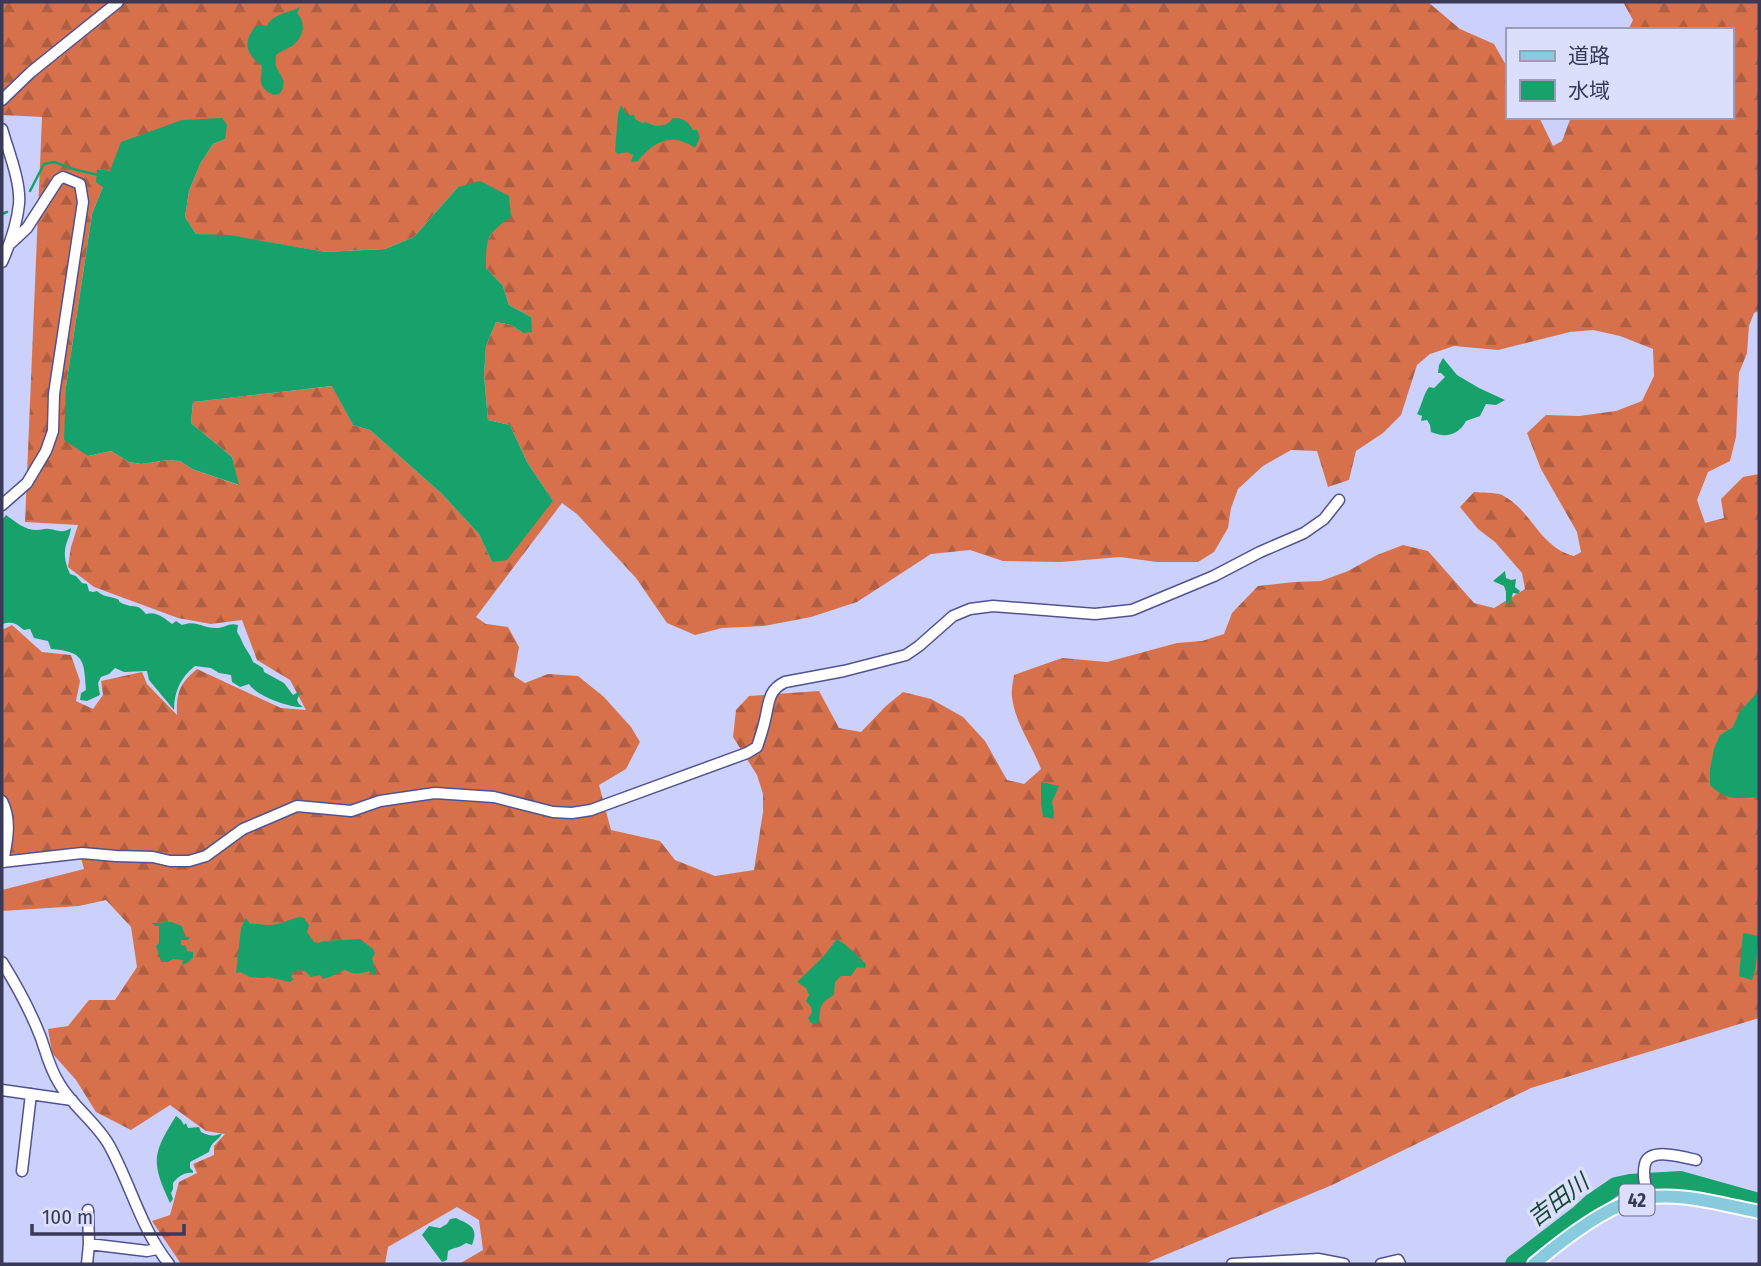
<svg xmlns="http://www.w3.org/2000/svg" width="1761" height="1266" font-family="'Fira Sans Condensed','Noto Sans JP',sans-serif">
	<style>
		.forest { fill: url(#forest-firs); fill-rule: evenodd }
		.water { fill: #17a26c }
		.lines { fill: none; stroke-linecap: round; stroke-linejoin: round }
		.stream { stroke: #17a26c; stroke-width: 2.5 }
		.river { stroke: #17a26c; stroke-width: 18 }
		.minor-casing { stroke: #515391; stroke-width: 13 }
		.major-casing { stroke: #fff; stroke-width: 16 }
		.minor { stroke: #fff; stroke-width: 10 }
		.major { stroke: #89cbde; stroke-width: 12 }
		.labels { text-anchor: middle; stroke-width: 7; stroke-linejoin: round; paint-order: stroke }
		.shield { fill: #dcdffc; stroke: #696c88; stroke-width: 2 }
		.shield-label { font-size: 19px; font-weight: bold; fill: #383a57 }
		.water-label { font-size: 23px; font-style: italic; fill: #154730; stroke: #dcdffc }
	</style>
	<defs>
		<pattern id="forest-firs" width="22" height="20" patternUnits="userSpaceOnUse" patternTransform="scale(1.75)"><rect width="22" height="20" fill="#d7714c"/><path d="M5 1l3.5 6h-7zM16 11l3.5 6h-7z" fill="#af5e42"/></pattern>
	</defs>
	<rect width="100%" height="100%" fill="#ccd1fc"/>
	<path class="forest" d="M2 2H1428L1460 29 1494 44 1507 67V117H1539L1553 146 1562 141 1571 117H1731V30H1628L1633 20 1623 2H1759V311L1754 313 1749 326 1747 353 1739 373 1736 437 1730 461 1708 472 1697 500 1705 523 1724 518 1721 499 1743 477 1759 474V1018L1531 1088 1332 1185 1144 1264H459L483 1250 479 1220 457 1207 388 1247 385 1264H181L152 1221 170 1215 179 1182 197 1173 193 1164 214 1155V1146L225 1134 206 1131 170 1105 131 1130 96 1112 76 1080 52 1053 48 1029 68 1026 89 1000H115L137 967 131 927 106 900 79 906 2 911V890L84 869 78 847 13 857 2 855V821L10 819 2 799V630L12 625 42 652 71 655 80 681 76 701 93 709 103 695 101 681 142 672 147 684 177 715C176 693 180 683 197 669L281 708 306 710 290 680 257 660 242 620 211 624 178 618 94 587 68 567 71 547 78 525 25 522 42 117 2 115ZM225 139 213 144 200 164 189 191 185 217 196 234 229 236 326 252 385 249 414 237 458 187 494 229 486 244V268L503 286 509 305 531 317 523 333 511 325 496 322 486 346 484 375 488 420 510 425 527 462 553 501 492 562 479 534 442 494 370 430 353 425 333 386 193 402 191 423 232 457 238 485 192 469 180 461 168 460 141 464 129 462 111 451 88 456 66 386 92 214 103 187 98 169 110 172ZM1593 330 1620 336 1653 349 1654 376 1642 401 1616 411 1579 416 1546 415 1527 433 1541 469 1577 532 1581 552 1574 556C1539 547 1532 510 1502 495 1494 492 1482 493 1474 492L1460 507 1478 529 1495 542 1522 573 1525 589 1494 608 1474 603 1428 551 1403 545 1377 555 1348 571 1321 581 1294 582 1258 586 1232 613 1224 634 1202 641 1177 643 1107 662 1062 658 1014 675C1013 682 1011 690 1012 697 1015 723 1032 745 1041 769L1024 784 1007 780 985 741 963 717 931 699 903 692 886 706 861 732 839 728 819 691 749 696 736 710 733 737 757 775 763 794V812L754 870 715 876 675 860 660 841 611 830 599 785 626 769 640 742 631 727 604 697 578 676 548 674 525 683 514 676 519 647 508 627 486 624 476 617 562 503 577 514 636 578 667 623 695 635 722 628 764 626 811 617 857 602 931 554 970 550 1003 561 1061 562 1120 557 1157 562H1198L1214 552 1228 528 1231 508 1238 489 1263 466 1291 450 1317 451 1328 487 1349 480 1356 451 1383 433 1401 415 1417 365 1430 354 1454 346 1498 350 1570 332Z"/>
	<path class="water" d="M300 7 297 13C307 22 303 39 292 46 287 49 281 51 276 55 276 59 275 62 276 66 278 73 285 78 283 86 281 102 264 93 261 83 260 77 262 72 262 66 246 54 242 42 256 26L261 25 267 26C272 14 289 13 300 7Z
		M621 105 626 113 630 116 634 114 635 119 642 123 646 122C655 127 666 128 673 118 683 118 688 121 693 130H697L700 137 695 148C672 132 654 141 638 161L631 162 633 155 627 152 618 154 615 151 618 114Z
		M222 118 227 125 225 139 213 144 200 164 189 191 185 217 196 234 229 235 326 252 385 249 414 237 458 187 480 181 509 196 511 217C486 234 486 239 486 268L503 286 509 305 531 317 532 332 523 333 511 325 496 322 486 346 484 375 488 420 510 425 527 462 553 501 507 560 492 562 479 534 442 494 370 430 353 425 332 386 193 402 191 423 232 457 239 485 192 469 180 461 168 460 141 464 129 462 111 451 88 456 64 440 66 386 92 214 103 187 96 182 97 169 110 171 121 142 182 120Z
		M1443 358 1457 375 1479 388 1505 400 1496 405 1486 404 1480 416 1466 421C1458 436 1445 438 1431 432L1430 425 1427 420 1421 421 1422 416 1417 414C1422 405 1423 395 1429 387L1434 388 1445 377 1441 373H1438L1439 365Z
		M6 515C16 522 24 530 37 530 42 530 44 528 49 529 58 530 62 534 71 528 70 537 65 544 65 551 64 558 67 567 70 574L76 576 82 583 87 584 89 591 93 592 97 591C103 596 106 596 114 598 124 601 114 600 124 604 135 609 136 602 146 614 156 611 164 618 172 624L176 621 182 625C197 620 201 628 216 628 225 628 229 622 238 625L237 632C241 637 242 643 246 649 249 654 251 656 253 662L263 668 264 672 284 683 293 695 298 692 300 693 297 700 299 704 303 707C290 708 256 696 249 684L240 687 232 682 231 675 219 673 211 668 195 666C181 677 174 691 174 710L149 680 147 671 124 672 115 668 109 674 101 677 98 683 100 695 87 701 80 700 81 693 86 690C84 659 84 652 51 649L48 641 34 638 30 629 24 630C16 623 12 621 2 624V520Z
		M1505 571 1506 578 1511 580 1516 579 1515 587 1520 591 1518 594 1513 593 1510 603H1506V592L1504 586 1493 581Z
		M1758 692H1759V797C1737 798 1727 802 1710 785V769L1714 749 1720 735 1733 727 1740 711Z
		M1041 782 1059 786 1052 802 1054 812 1053 819 1043 816 1041 804Z
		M299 917 304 918 309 925 307 932 314 942 319 943 323 941 360 939 373 949 375 954 372 958 376 973 373 975 369 971C360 974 354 975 345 970 337 973 331 977 323 979L320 975 311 977 306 972 300 970 293 972 291 977 294 979 290 982 268 977 263 978 250 977 240 972 236 973 241 928 246 918 250 924C256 923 262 925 268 925 280 925 288 920 299 917Z
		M171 922 182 926 185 937H190L188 940H181V945L186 946 187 951 193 952V958L187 963 182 965 183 960 173 959 168 962H161L156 946 159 943V926H155L152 923Z
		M1743 933 1759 936C1757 948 1757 971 1752 980L1739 976Z
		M837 939C848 946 857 955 866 964L865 968 857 967 851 976H841L835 982 834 995C817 1005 822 1007 818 1024L811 1023 808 1018 812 1013 811 1007 806 1001 809 995 806 988 797 982 823 957Z
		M176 1116 181 1120 184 1125 186 1123 188 1128 199 1127 201 1132C209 1136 214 1137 222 1133 218 1142 212 1140 209 1152L190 1162V1168L193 1171V1173C184 1172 178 1177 173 1183V1189L171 1193 173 1199 170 1203C151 1162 152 1154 176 1116Z
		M456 1218C470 1225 479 1227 472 1245L466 1243C460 1248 454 1247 448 1251L447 1260 442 1262 422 1235 429 1226 440 1228 447 1224 450 1219Z"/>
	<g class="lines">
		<path class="stream" d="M30 191 44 164 54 162 73 169 98 175
			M2 214 7 212"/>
		<path class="river" d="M1514 1264 1578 1215 1591 1203 1616 1186 1630 1183 1680 1180 1759 1202"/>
		<defs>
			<path id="minor" d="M2 100 31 72 118 2
				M2 129C8 150 21 182 19 204 17 224 10 244 2 262
				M2 505 27 483 46 451 53 431 54 394 83 202 80 184 63 177 58 180 27 228 11 243
				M2 801C12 820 7 842 3 862
				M2 862 82 853 116 856 153 857 170 861H189L206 856 243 829 297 806 351 811 380 801 435 793 494 797 553 812 572 813 591 810 747 753 757 747C760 738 763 729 765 720 769 703 768 690 785 682L844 671 906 655 919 646 953 616 970 609 993 606 1095 614 1132 610 1214 576 1260 552 1304 533 1324 519 1339 500
				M2 962C17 986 31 1012 41 1038 46 1053 50 1069 59 1083 72 1106 96 1122 109 1145 131 1185 141 1229 169 1264
				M2 1090 72 1100
				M22 1171 31 1094
				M1648 1198C1646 1188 1642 1175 1645 1164 1649 1147 1684 1157 1696 1160
				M88 1210 89 1244
				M87 1264 89 1244 147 1251 157 1249
				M1232 1264 1318 1259 1344 1264
				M1381 1264 1398 1260 1400 1264"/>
			<path id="major" d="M1534 1264C1559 1243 1599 1212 1629 1202 1669 1188 1720 1204 1759 1212"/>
		</defs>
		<use href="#minor" class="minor-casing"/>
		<use href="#major" class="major-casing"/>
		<use href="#minor" class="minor"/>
		<use href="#major" class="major"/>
	</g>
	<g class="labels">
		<rect class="shield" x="1619.5" y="1184.5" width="35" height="31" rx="5"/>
		<g class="shield-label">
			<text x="1637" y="1207">42</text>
		</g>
		<g class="water-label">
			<text transform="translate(1558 1200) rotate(-37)" y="8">吉田川</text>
		</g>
	</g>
	<rect width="1761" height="1266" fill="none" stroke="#383a57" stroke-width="7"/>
	<rect x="1506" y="28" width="228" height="91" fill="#dcdffc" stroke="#9a9dba" stroke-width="2"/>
	<rect x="1520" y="51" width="35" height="10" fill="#89cbde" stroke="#9a9dba" stroke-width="2"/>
	<text x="1568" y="63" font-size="21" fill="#383a57">道路</text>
	<rect x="1520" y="80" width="35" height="21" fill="#17a26c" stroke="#9a9dba" stroke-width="2"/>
	<text x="1568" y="98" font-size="21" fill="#383a57">水域</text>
	<path d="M32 1224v10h152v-10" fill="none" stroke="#383a57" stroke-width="3.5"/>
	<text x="42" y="1224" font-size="21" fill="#383a57" stroke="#dcdffc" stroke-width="5" paint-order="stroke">100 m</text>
</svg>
